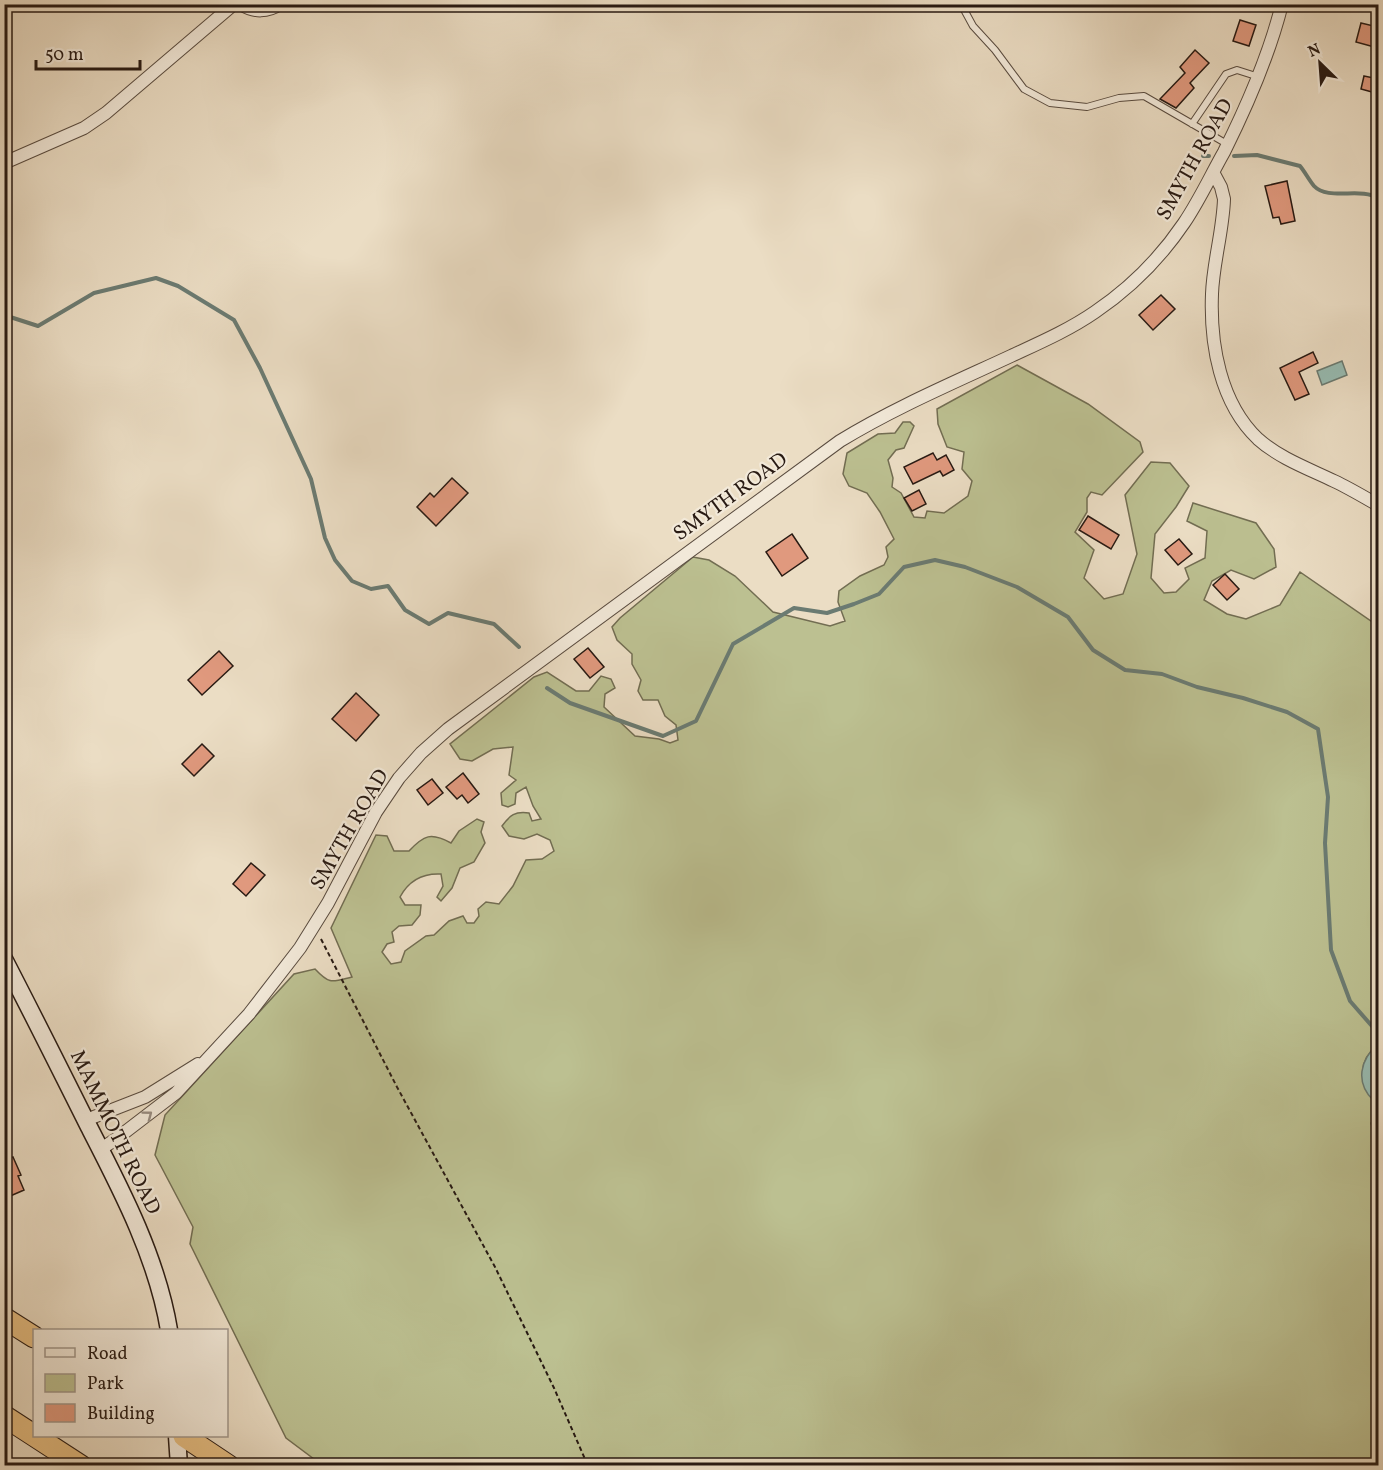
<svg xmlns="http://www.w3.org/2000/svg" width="1383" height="1470" font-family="Vollkorn,serif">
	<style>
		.green { fill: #bcc091; stroke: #726d52; stroke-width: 1.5 }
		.water { fill: #98bcb2; stroke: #6b7b72; stroke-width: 1.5 }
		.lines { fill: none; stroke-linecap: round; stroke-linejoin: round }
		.stream { stroke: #6b7b72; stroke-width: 4 }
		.building { fill: #e0997e; stroke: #281a13; stroke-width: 1.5 }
		.service-casing { stroke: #594b3f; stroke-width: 8 }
		.minor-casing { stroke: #594b3f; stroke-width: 14 }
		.secondary-casing { stroke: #281a13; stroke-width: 19 }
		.motorway-casing { stroke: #281a13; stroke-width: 23 }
		.path { stroke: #281a13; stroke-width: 2; stroke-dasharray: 4.5 3; stroke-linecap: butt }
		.service { stroke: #f2e9d9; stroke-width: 6 }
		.minor { stroke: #f2e9d9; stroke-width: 12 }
		.secondary { stroke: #f2e9d9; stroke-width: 16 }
		.motorway { stroke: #e6be82; stroke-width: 21 }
		.oneway { stroke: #978c80 }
		.labels { text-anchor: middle; stroke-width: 4.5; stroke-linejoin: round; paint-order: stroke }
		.street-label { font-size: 21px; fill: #281a13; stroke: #f2e9d9 }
	</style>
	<rect width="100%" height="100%" fill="#ebddc4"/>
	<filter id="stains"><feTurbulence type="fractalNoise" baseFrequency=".00333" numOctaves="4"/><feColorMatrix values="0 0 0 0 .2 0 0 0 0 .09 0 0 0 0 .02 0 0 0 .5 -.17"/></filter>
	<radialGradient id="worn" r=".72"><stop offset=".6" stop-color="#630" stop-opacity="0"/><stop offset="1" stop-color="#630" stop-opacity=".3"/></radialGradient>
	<path class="green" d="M1017 365 1088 404 1140 442 1143 452 1102 495 1091 492 1087 498V512L1075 532 1094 550 1084 578 1104 599 1123 594 1137 554 1125 495 1151 462 1170 463 1189 486 1176 507 1155 534 1151 578 1164 593 1176 592 1189 579 1185 568 1205 558 1207 531 1187 521 1193 503 1256 523 1274 549 1276 567 1254 579 1231 570 1212 581 1204 600 1227 614 1246 619 1280 605 1300 572 1378 626V1044C1357 1062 1360 1078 1373 1100L1377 1101 1378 1112 1371 1123 1378 1148V1465H322L286 1438 190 1244 193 1227 155 1155 165 1115 294 974 315 969C330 985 332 982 352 977L331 928 376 835 387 836 394 851H409C424 835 431 832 451 843L459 831 477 819 484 822 481 832 485 843 474 862 460 868 452 888 441 901 437 897 443 886 441 874C422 873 409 880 400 897L405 905H421L420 915 412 925 399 926 392 932 394 942 387 944 382 952 391 964 401 962 405 951 426 936 434 935 449 921 463 916 467 923H474L479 916 478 909 486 902 499 904 513 886 526 860 542 859 554 851 550 840 537 834 524 839 509 836 502 826C510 815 515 811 529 813L532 821 541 819 533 806 526 787 516 793 515 804 508 807 502 805 501 793 516 780 509 775 513 747 493 749 472 761 460 759 450 744 534 677 547 672 576 691H589L601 676 611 679 615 688 605 694 604 707 635 736 659 739 670 743 678 740 676 725 665 716 658 700H643L638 691 641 680 632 664V654L617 640 612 627 620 618 693 557 709 560 735 576 773 612 830 626 845 621 838 602 839 591 860 576 884 565 888 557 886 547 894 539 880 512 867 493 849 486 843 474 847 453 878 434 895 433 903 422H910L914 426 904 448 896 450 888 460 893 478 892 487 901 493 914 517 925 518 927 511 944 513 968 496 972 481 962 469 964 452 947 447 938 424 937 409Z"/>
	<path class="water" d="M1342 361 1347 375 1322 385 1317 371Z
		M1378 1044V1100H1373C1355 1082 1360 1060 1378 1044Z"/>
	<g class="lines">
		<path class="stream" d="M1203 156H1209
			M1234 156 1257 155 1300 166C1305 172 1309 180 1314 186 1328 201 1361 187 1378 198
			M4 315 38 326 94 293 156 278 178 286 234 320 260 368 311 479 325 538 335 560 352 581 371 589 388 586 405 610 429 624 448 613 494 624 519 647
			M547 688 570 703 663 736 696 721 733 644 794 608 827 613 854 604 879 594 904 567 935 560 965 567 1017 587 1068 617 1093 650 1125 670 1162 674 1197 687 1243 698 1287 712 1318 729 1328 797 1325 843 1331 950 1350 1001 1378 1033"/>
	</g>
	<path class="building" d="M1240 20 1256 25 1249 46 1233 41Z
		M1361 23 1378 27V48L1356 42Z
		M1195 50 1209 63 1190 83 1194 88 1176 108 1160 99 1185 73 1180 67Z
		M1364 76 1374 78 1372 92 1361 89Z
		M1287 181 1295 221 1281 224 1279 217 1273 218 1265 186Z
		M1161 295 1175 309 1153 330 1139 315Z
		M1313 352 1318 363 1299 372 1309 394 1295 400 1280 368Z
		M933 453 937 460 946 455 954 470 943 476 940 471 913 484 904 467Z
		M452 478 468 493 436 526 417 507 430 493 434 497Z
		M919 490 926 504 912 511 904 498Z
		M1088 516 1119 535 1111 549 1079 530Z
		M792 534 808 558 782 576 766 552Z
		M1179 539 1192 554 1178 565 1165 550Z
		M1225 574 1239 589 1227 600 1213 585Z
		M588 648 604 667 590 678 574 659Z
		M219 651 233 666 202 695 188 680Z
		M356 693 379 715 356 741 332 719Z
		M202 744 214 756 194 776 182 764Z
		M463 773 479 794 468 803 462 795 457 799 446 787Z
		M432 779 443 793 428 805 417 790Z
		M251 863 265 875 246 896 233 884Z
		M13 1157 21 1175 18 1176 24 1190 8 1197 4 1188V1160Z"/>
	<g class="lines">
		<defs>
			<path id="service" d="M961 4 973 26 995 50 1024 89 1050 103 1087 107 1119 98 1144 96 1227 144
				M1192 124 1226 74 1237 70 1259 77"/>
			<path id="minor" d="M241 4C254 13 268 12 280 4
				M4 163 84 128 106 113 234 4
				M1213 172 1221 187 1224 199C1223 231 1213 263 1212 294 1210 344 1220 403 1258 439 1279 458 1309 469 1334 481 1349 488 1364 497 1378 505
				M86 1120 145 1097 198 1064
				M101 1149 116 1139 176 1093 249 1014 300 948 328 903 376 812 399 778 421 753 448 729 840 441C894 408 953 383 1011 356 1039 343 1069 330 1095 312 1129 289 1161 257 1184 223 1199 201 1211 175 1224 152 1248 104 1269 56 1282 4"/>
			<path id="secondary" d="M4 959C33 1015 61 1071 89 1127 122 1191 157 1258 169 1330
				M177 1436 179 1466"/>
			<path id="motorway" d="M4 1318 34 1337
				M4 1416 81 1466
				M184 1436 229 1466"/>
		</defs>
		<use href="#service" class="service-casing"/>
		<use href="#minor" class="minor-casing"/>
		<use href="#secondary" class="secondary-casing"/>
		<use href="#motorway" class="motorway-casing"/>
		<path class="path" d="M321 939 397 1087 495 1267 554 1388 588 1466"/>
		<use href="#service" class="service"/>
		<use href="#minor" class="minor"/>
		<use href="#secondary" class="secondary"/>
		<use href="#motorway" class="motorway"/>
	</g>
	<defs><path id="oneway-chevron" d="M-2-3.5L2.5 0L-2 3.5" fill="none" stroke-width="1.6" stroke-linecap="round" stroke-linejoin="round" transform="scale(1.5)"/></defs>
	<use class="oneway" href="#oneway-chevron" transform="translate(148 1115) rotate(-37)"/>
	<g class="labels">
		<g class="street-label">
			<text transform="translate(1194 159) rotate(-61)" y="7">SMYTH ROAD</text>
			<text transform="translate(730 496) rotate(-36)" y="7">SMYTH ROAD</text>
			<text transform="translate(349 829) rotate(-60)" y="7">SMYTH ROAD</text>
			<text transform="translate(116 1132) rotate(64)" y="7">MAMMOTH ROAD</text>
		</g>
	</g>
	<rect width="1383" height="1470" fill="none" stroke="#ebddc4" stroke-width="24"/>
	<rect x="6" y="6" width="1371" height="1458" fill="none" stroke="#281a13" stroke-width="3"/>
	<rect x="12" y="12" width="1359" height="1446" fill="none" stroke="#281a13" stroke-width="1.5"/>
	<rect x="33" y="1329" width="195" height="108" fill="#f2e9d9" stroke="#a1968a" stroke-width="1.5"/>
	<rect x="45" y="1348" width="30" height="9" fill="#f2e9d9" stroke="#a1968a" stroke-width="1.5"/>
	<text x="87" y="1359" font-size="18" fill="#281a13">Road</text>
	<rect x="45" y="1374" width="30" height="18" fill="#bcc091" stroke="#a1968a" stroke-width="1.5"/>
	<text x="87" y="1389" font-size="18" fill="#281a13">Park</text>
	<rect x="45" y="1404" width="30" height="18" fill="#e0997e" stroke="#a1968a" stroke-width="1.5"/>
	<text x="87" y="1419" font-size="18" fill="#281a13">Building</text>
	<g transform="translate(1320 63) rotate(335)" stroke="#f2e9d9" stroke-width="4.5" paint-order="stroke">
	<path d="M0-4.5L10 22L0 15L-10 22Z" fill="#281a13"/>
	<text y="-9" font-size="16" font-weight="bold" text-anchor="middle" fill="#281a13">N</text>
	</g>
	<path d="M36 60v9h104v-9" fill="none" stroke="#281a13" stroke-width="3"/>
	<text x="45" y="60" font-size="18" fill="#281a13" stroke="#f2e9d9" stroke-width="4.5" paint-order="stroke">50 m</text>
	<rect width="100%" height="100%" filter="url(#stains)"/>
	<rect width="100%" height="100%" fill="url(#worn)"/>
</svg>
